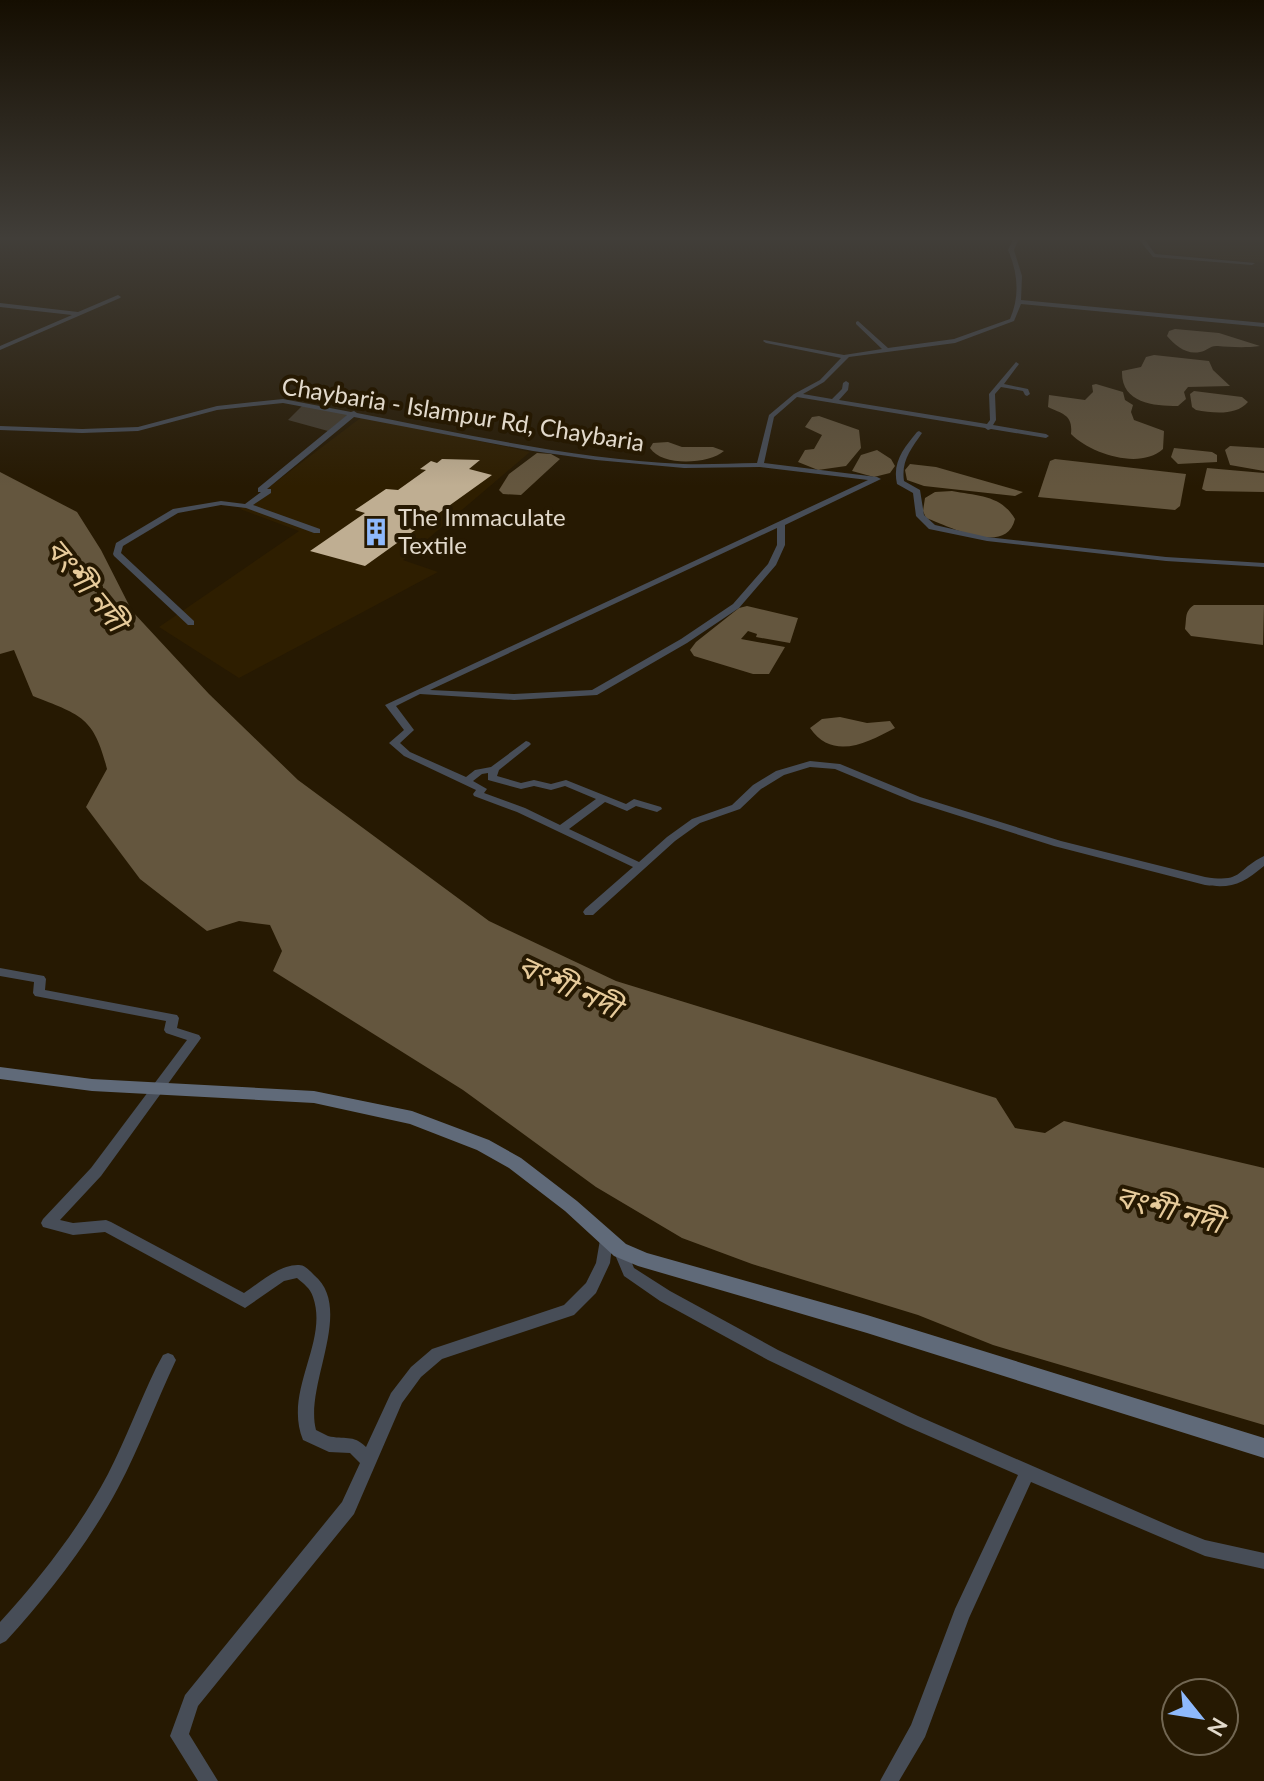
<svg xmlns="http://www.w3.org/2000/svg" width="1264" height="1781" font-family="Lato,'Noto Sans Bengali',sans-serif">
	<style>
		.built { fill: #2e1e00 }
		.green { fill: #443c2e }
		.water { fill: #64563e }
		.building { fill: #bfae92 }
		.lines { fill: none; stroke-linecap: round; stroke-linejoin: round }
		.street { fill: #474d57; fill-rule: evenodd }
		.secondary { fill: #606a79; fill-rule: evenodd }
		.labels { text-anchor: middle; stroke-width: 8; stroke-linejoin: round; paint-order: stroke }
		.far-street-label { font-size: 24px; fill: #e2d9cb; stroke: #261902 }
		.far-poi-label { font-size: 24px; fill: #e2d9cb; stroke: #261902; text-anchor: start }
		.water-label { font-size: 30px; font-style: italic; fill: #e7cb9b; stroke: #261902 }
	</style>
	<rect width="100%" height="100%" fill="#261902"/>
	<path class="built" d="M1148 237H1264V263L1158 253Z
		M363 416 530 452 403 560 438 572 239 678 159 627 299 531 240 509Z"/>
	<path class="green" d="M303 405 349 414 328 431 288 420Z"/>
	<path class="water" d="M1175 329 1219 333 1260 346C1246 348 1229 347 1218 346 1210 345 1207 351 1200 352 1186 355 1175 345 1167 336L1169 331Z
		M1154 355 1209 361 1213 370 1230 386 1188 387 1184 392 1186 399 1178 406C1153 406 1121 403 1122 371L1141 367 1146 357Z
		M1096 384 1123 392 1125 400 1133 405 1131 412 1134 420 1164 431 1163 449C1140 470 1091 454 1071 434 1073 415 1063 414 1048 407L1049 395 1085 400 1093 392 1092 385Z
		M1194 391 1242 397 1248 402C1236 416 1213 413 1196 410L1192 407 1190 394Z
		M819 416 859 430 861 448 846 466 818 470 798 462 805 450 814 449 822 435 805 427 812 417Z
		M668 442 682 447H713L724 451C709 464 662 467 650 448L653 443Z
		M1230 446 1264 448V471L1230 465 1225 450Z
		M1174 448 1212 452 1217 455V462L1178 464 1171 457Z
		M877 450 891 459 895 466 890 473 874 477 852 471 861 455Z
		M537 453 551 454 560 459 521 495 503 494 499 490 509 474Z
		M1055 459 1186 474 1180 506 1175 510 1038 497 1050 461Z
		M910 464 936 467 1023 492 1015 496 924 486 907 480 905 470Z
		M1207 468 1264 473V492L1206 491 1202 489Z
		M0 472 77 512 101 550 132 611 209 694 298 780 489 921 616 981 996 1098 1015 1128 1045 1133 1064 1121 1264 1168V1425L993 1345 918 1315 752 1264 682 1238 596 1187 463 1090 273 971 282 951 270 925 239 921 207 931 140 879 86 807 107 769C94 716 80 715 33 696L14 650 0 654Z
		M952 491C978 496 1001 495 1015 519 1006 557 949 526 926 518L923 511 925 498 935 492Z
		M1194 605H1264L1263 645 1191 636 1185 629C1187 618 1184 612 1194 605Z
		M747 606 798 618 790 643 756 637 757 634 748 631 741 639 785 647 769 674H753L694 656 690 650 696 642 739 608Z
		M840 717 867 723 890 721 895 728C867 743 833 761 810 728L822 719Z"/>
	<path class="building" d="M442 459 480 460 469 469 492 475 365 566 310 551 365 513 355 510 386 489 398 490 426 470 420 469 431 461 437 463Z"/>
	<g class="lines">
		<path class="street" d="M1014 237H1020L1014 250 1022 276 1021 300 1264 323V327L1021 304 1014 321 955 343 849 357 824 382 803 394 832 399 842 389 843 383 846 381 849 383 848 390 839 400 987 424 990 420 989 394 1016 362 1019 364 1004 384 1028 389 1030 394 1027 396 1025 395 1023 391 1001 387 995 394 996 420 993 425 1046 434 1049 436 1046 438 991 429 988 430 985 428 797 397 774 417 764 463 877 477 881 479 785 525V545L776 565 739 608 687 643 597 695 514 700 420 694 396 706 414 730 400 743 410 752 466 777 475 770 491 767 526 741 529 742 531 744 529 746 499 770 497 776 521 783 534 780 551 784 566 780 626 804 634 799 661 807 662 809 657 812 636 806 627 811 605 802 569 829 639 862 667 837 692 819 732 805 753 785 776 771 810 761 840 764 920 797 1061 841 1205 877C1244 883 1235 870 1264 856V866C1243 883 1233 889 1205 885L1054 846 912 801 835 769 810 767 784 775 761 789 740 809 700 823 675 841 593 915H585L583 912 585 909 633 867 517 812 474 796 473 794 476 790 404 756 389 743 404 730 385 705 868 480 760 467 684 468 596 460 533 451 354 417 267 489H271V493L253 505 320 529V533H314L246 508 221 505 178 513 123 546 121 553 194 621V625H188L114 556 113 554 116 543 173 509 221 501 245 504 261 492H258V488L347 415 283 403 217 410 138 431 82 433 0 430V426L82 429 138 427 217 406 283 399 351 412 354 411 357 413C465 434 573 459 683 464 708 465 733 463 757 463L769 415 794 394 820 380 841 358 766 343 763 341 764 340 844 355 882 349 856 324V322L858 321 888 348 954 339 1010 319C1020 296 1018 273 1008 250ZM777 528V545L768 564 733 604 681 639 592 690 514 694 430 690ZM488 773V780L521 789 534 786 551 790 565 786 596 799 560 825 525 808 484 793 487 789 473 781 482 774Z
			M1137 237H1143L1155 254 1255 263 1252 265 1153 257Z
			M118 295 121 297 120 298 0 350V346L72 315 0 307V303L78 312Z
			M919 431 922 433C911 449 901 461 904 481L920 490 924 515 935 525 987 537 1166 557 1264 563V567L1166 561 987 541 929 529 916 516 913 493 897 484C892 462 904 448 917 432Z
			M0 968 44 976 46 979 45 990 177 1015 179 1018 177 1028 199 1035 201 1038 199 1041 101 1176 60 1220 73 1223 106 1220 111 1222 244 1293C259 1283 280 1264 299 1265 305 1265 310 1271 314 1275 355 1309 304 1385 316 1430 320 1432 324 1434 328 1436 344 1440 353 1434 366 1447L391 1393 411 1367 432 1349 564 1305 586 1283 596 1263 601 1234 606 1232 611 1234 613 1238 610 1263 596 1293 574 1315 442 1359 421 1377 402 1403 354 1514 198 1706 189 1734 218 1781H198L170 1736 185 1695 342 1502 360 1463 350 1453 329 1452 303 1440C283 1391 329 1342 313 1297 310 1288 304 1284 297 1278L284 1281 245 1308 105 1232 73 1235 43 1227 41 1223 43 1219 91 1168 187 1040 166 1033 164 1030 166 1021 35 996 33 993 34 982 0 976Z
			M620 1244 625 1246 634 1268 670 1291 778 1350 918 1416 1177 1529 1205 1540 1264 1553V1569L1205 1556 1031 1482 969 1618 925 1737 899 1781H880L911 1725 955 1609 1018 1475 906 1426 768 1360 660 1301 624 1276 613 1250 615 1246Z
			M168 1353 173 1355 176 1360C156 1402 140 1447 118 1488 88 1544 48 1595 6 1641L0 1644V1622C41 1577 80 1527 108 1474 126 1439 139 1403 156 1368L163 1355Z"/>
		<path class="secondary" d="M0 1067 92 1079 314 1091 412 1111 489 1140 521 1158 577 1201 626 1244 647 1253 867 1315 1264 1438V1458L867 1333 638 1266 614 1256 565 1211 509 1168 477 1150 410 1124 314 1103 92 1091 0 1079Z"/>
	</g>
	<linearGradient id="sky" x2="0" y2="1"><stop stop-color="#150e01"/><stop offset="0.49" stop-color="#413e39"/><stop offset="1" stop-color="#413e39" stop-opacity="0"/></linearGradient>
	<rect width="1264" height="486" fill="url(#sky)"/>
	<defs>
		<symbol id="building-bare" viewBox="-9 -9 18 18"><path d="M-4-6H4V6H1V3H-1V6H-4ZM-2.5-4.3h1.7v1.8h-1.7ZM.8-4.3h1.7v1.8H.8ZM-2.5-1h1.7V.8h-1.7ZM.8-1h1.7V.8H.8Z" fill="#8eb9fc" stroke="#261902" stroke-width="2.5" paint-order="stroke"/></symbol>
	</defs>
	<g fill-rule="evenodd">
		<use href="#building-bare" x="356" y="512" width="40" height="40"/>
	</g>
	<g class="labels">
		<g class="far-street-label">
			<text transform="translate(463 415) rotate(9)" y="8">Chaybaria - Islampur Rd, Chaybaria</text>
		</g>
		<g class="far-poi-label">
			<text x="398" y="526">The Immaculate<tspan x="398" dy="28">Textile</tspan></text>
		</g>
		<g class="water-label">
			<text transform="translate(86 585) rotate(51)" y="10">বংশী নদী</text>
			<text transform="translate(569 987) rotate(25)" y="10">বংশী নদী</text>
			<text transform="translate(1169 1210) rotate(15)" y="10">বংশী নদী</text>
		</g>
	</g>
	<g transform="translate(1200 1717) rotate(120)"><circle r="38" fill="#261902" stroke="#716652" stroke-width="2"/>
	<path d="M0-6L14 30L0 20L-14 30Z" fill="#8eb9fc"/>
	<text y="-12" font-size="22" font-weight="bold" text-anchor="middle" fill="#e2d9cb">N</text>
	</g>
</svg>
